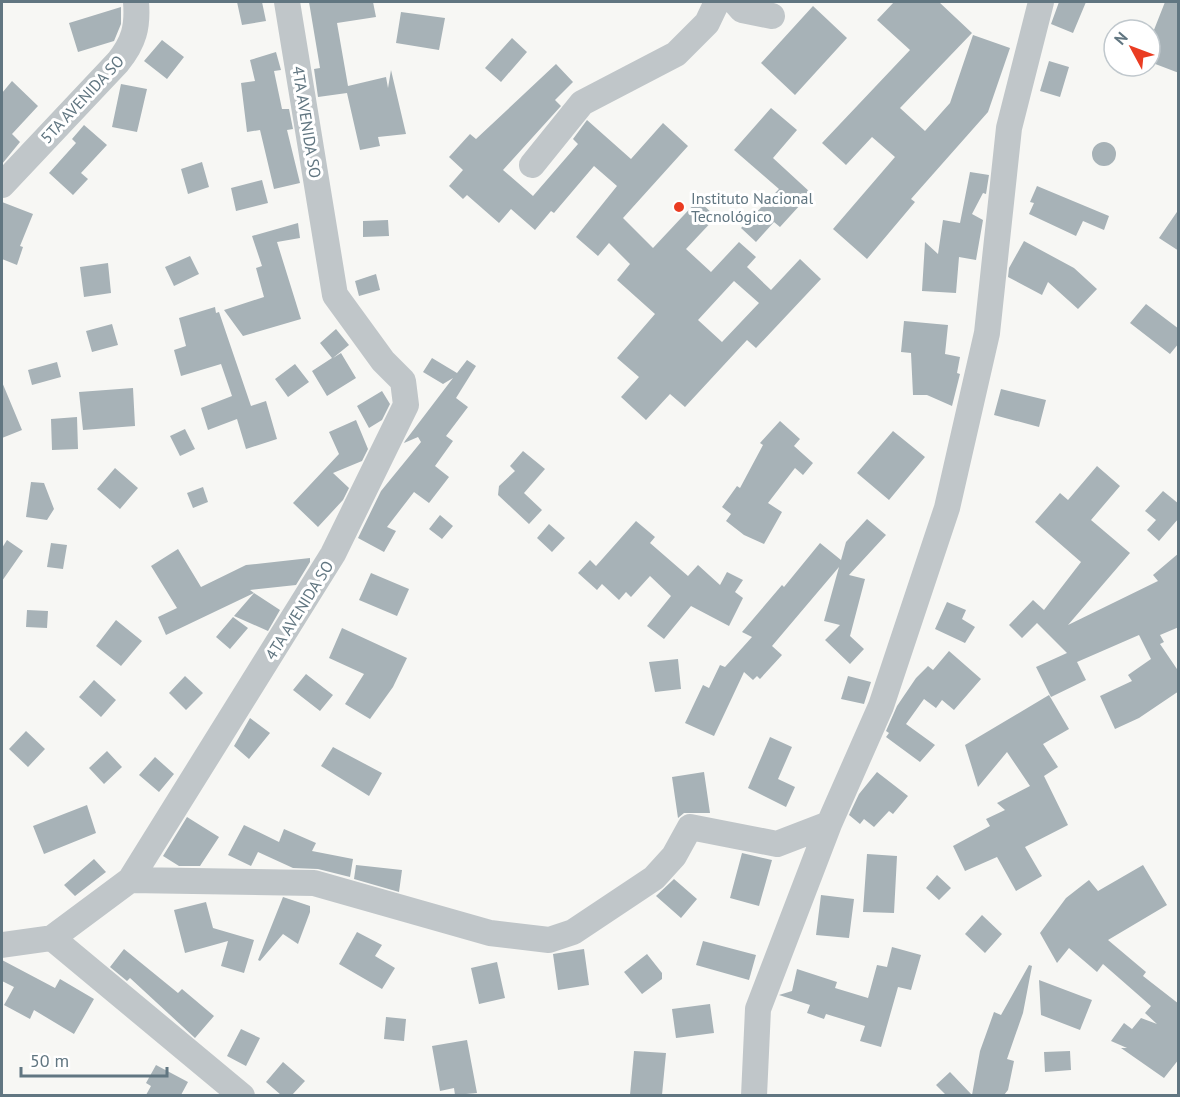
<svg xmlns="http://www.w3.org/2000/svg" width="1180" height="1097" font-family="'PT Sans',sans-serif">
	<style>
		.building { fill: #a7b2b7; fill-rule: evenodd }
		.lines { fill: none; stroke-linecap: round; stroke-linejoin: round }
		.minor { stroke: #c0c6c9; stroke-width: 26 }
		.poi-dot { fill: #ea3c22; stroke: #fff; stroke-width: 2 }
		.labels { text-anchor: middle; stroke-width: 6; stroke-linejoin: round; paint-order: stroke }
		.street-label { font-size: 16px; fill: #617681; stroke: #fff }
		.poi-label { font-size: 16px; fill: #617681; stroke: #fff; text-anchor: start }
	</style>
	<rect width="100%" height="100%" fill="#f7f7f4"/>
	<path class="building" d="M237 2H262L266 21 242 25Z
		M309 2H373L376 17 337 23 348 86 386 77 388 88 391 70 406 134 378 137 380 146 360 150 347 93 318 97 314 69 320 68Z
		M894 2H939L972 33 900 108 925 131 950 103 973 35 1010 48 988 112 911 199 915 202 867 259 833 229 895 157 872 137 846 165 822 143 910 50 877 20Z
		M1059 2H1086L1073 33 1051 24Z
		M1165 2H1179V73L1150 62V40Z
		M813 6 847 38 795 95 761 63Z
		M121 7V24L114 41 78 52 69 23Z
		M401 12 445 18 439 50 396 43Z
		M512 38 527 52 501 82 485 68Z
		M162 40 184 57 167 79 144 61Z
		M276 52 281 70 274 71 282 109H289L293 129 287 130 300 183 274 189 260 130 247 132 241 83 255 81 250 60Z
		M1049 61 1069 67 1060 97 1040 91Z
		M556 64 573 82 555 100 561 106 503 170 533 196 578 144 573 139 587 120 631 159 663 123 688 146 623 218 653 248 698 200 716 217 686 249 711 272 739 242 756 257 747 267 771 290 800 259 821 279 756 348 747 340 685 407 670 394 646 420 621 397 639 377 617 358 655 314 617 280 630 264 609 243 598 256 576 237 617 186 594 166 554 213 551 211 535 230 511 209 499 223 467 195 463 199 449 186 463 170 449 157 470 134 476 139ZM734 281 759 303 722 342 698 320Z
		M12 81 38 106 12 134 20 142 2 164V93Z
		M121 84 147 89 137 132 112 127Z
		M771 108 797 130 773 158 811 193 780 227 774 222 756 242 741 228 779 189 734 150Z
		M84 125 107 145 81 173 88 179 73 195 49 173 76 143 72 139Z
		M1092 154a12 12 0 1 1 24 0a12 12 0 1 1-24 0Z
		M202 162 209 187 188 194 181 169Z
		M970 172 989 175 986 194 983 193 972 214 983 220 976 260 959 257 956 293 922 291 925 242 938 254 943 220 960 223Z
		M262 180 268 203 236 211 231 188Z
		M1037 186 1109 216 1104 230 1083 221 1076 236 1029 214 1034 203 1030 202Z
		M2 202 33 214 20 246 23 247 17 265 2 259Z
		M1179 209V251L1159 238Z
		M388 220 389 236 363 237V221Z
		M298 223 300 238 277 242 301 319 243 336 224 310 264 297 256 268 262 266 252 236Z
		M1024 241 1074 268 1097 289 1078 309 1048 282 1042 295 1008 277 1009 268Z
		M190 256 199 274 174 286 165 267Z
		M108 263 111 293 84 297 80 267Z
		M376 274 380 290 359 296 355 281Z
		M1146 304 1179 329V343L1170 354 1130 323Z
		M215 307 216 313 219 312 251 406 266 401 277 439 246 449 237 419 208 430 201 408 232 396 221 364 181 376 174 350 186 346 179 318Z
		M904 321 948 325 945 354 960 357 957 373 960 374 952 406 927 395H913L911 353 901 352Z
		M112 324 118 345 92 352 86 331Z
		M336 329 349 345 333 358 341 353 356 378 327 396 312 371 332 358 320 343Z
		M432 358 457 373 467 360 476 366 456 398 468 407 446 436 453 441 435 466 449 477 429 503 414 492 387 527 396 531 384 552 358 538 381 491 421 442 418 437 404 443 405 441 453 378 443 384 423 372Z
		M57 362 61 377 32 385 28 370Z
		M295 364 309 382 288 397 275 379Z
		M2 382 22 430 2 438Z
		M133 388 135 426 83 430 79 392Z
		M1001 389 1046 400 1039 427 994 415Z
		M382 391 390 404 382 420 369 428 357 406Z
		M77 417 78 449 52 450 51 419Z
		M356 420 368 449 362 461 333 473 349 488 343 500 318 527 293 503 339 454 329 432Z
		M780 421 800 439 794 446 813 463 803 475 795 468 768 503 782 512 764 544 744 535 726 521 731 514 722 507 737 486 740 488 763 445 760 443Z
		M185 429 195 449 180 456 170 436Z
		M893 431 925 457 889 500 857 473Z
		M523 451 545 469 524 493 542 510 529 524 498 495 499 486 515 471 510 466Z
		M1097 466 1120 486 1091 520 1130 553 1068 625 1158 581 1153 575 1179 553V627L1160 635 1164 642 1160 644 1179 672V691L1139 718 1115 729 1100 696 1132 681 1128 675 1151 659 1139 635 1077 662 1086 680 1051 697 1036 667 1067 653 1037 623 1022 638 1009 625 1033 600 1044 610 1081 562 1035 522 1060 493 1068 500Z
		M115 468 138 488 120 509 97 489Z
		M31 482 44 483 54 509 47 520 26 517Z
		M203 487 208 502 193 508 187 493Z
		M1163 491 1179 504V518L1159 541 1147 530 1156 520 1145 511Z
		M440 515 453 526 442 539 429 529Z
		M867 519 886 535 849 575 865 579 850 636 864 649 850 664 825 640 840 625 824 621 839 567 772 646 782 655 760 679 757 676 753 680 744 672 714 736 685 723 703 685 709 688 720 665 725 667 752 637 742 632 782 585 784 587 820 543 841 560 846 542Z
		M636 521 655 537 650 543 688 576 698 565 720 585 727 572 743 580 735 592 743 598 729 626 691 606 664 639 647 626 671 596 650 576 631 597 626 592 619 600 602 584 597 590 578 573 590 560 596 566Z
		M549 524 565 538 552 552 537 538Z
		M7 540 23 551 2 581V548Z
		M51 543 67 545 63 569 47 567Z
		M178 549 201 587 246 565 310 558V562L296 585 250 590 254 593 166 635 158 617 177 608 151 566Z
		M371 573 409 589 397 616 359 600Z
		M254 593 280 610 268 631 234 616Z
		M947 602 966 610 962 619 975 627 965 643 935 629Z
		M27 610 48 611 47 628 26 627Z
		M233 617 248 628 230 649 216 637Z
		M116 620 142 641 121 666 96 646Z
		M342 628 407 658 393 687 370 719 345 704 364 674 329 658Z
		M949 651 981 679 954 710 942 700 936 708 924 699 906 724 935 745 920 762 886 737 889 733 886 731 897 706 916 678 928 666 933 670Z
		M678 659 681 689 655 692 649 662Z
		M306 674 333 695 320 711 293 690Z
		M185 676 203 693 186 710 169 693Z
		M848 676 871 682 864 704 841 699Z
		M94 680 116 700 101 717 79 697Z
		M1049 695 1069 729 1043 744 1058 767 1044 776 1068 825 1025 847 1042 876 1016 891 997 857 965 871 953 846 990 826 986 819 1005 810 997 803 1030 786 1007 752 978 787 965 745Z
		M250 718 270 733 249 759 234 746Z
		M26 731 45 749 28 767 9 749Z
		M770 737 792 747 778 779 795 787 786 807 748 788Z
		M333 747 382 773 369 796 321 766Z
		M107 751 122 767 104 784 89 768Z
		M155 757 174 774 159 792 139 775Z
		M704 772 710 813H684L678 818 672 777Z
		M877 772 908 796 893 814 889 811 874 827 864 819 860 824 849 815 859 794Z
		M87 805 96 833 44 854 33 826Z
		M187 817 219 837 200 866H179L163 856Z
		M244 825 279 842 284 829 316 843 312 851 353 859 350 877 318 869 293 868 258 852 251 866 228 855Z
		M742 853 772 860 759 906 730 898Z
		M867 854 897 856 894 913 863 912Z
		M94 859 106 872 75 896 64 885Z
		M356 865 402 870 399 892 354 879Z
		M1143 865 1167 905 1108 940 1146 972 1143 976 1179 1004V1059L1164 1078 1121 1048H1127L1111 1041 1124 1023 1132 1029 1141 1018 1157 1024 1145 1013 1151 1006 1103 964 1097 972 1069 948 1057 963 1040 933 1066 898 1089 880 1098 891Z
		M937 875 951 888 939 900 926 888Z
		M674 879 697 899 681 918 656 896Z
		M821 895 854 899 849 938 816 935Z
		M283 897 310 906V912L298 944 283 934 260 961 258 960Z
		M206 902 213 928 254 940 244 973 221 966 228 941 185 953 174 910Z
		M982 915 1002 934 985 953 965 934Z
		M357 932 382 945 375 956 395 968 382 989 339 964Z
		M703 941 756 955 749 980 696 965Z
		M892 947 921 955 911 990 898 987 881 1047 860 1041 865 1026 826 1014 824 1019 807 1013 810 1005 779 995 792 991 797 969 837 982 835 988 868 998 877 965 887 967Z
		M124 949 178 993 182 989 214 1016 195 1038 130 978 127 981 110 967Z
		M584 949 589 985 558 990 553 954Z
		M647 954 662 973V979L642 994 624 972Z
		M2 960 55 988 60 979 94 999 74 1034 34 1010 30 1019 4 1005 14 987 2 981Z
		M497 962 505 998 479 1004 471 968Z
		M1029 965 1032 966 1023 1013 1007 1059 1014 1061 1008 1090 1004 1095H946L936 1085 950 1072 972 1095 980 1051 994 1012 1001 1015Z
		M1039 980 1092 1000 1080 1030 1041 1015Z
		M710 1004 714 1033 676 1038 672 1009Z
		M386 1017 406 1019 404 1041 384 1039Z
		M241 1029 260 1038 246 1066 227 1056Z
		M467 1040 477 1093 455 1095 454 1088 440 1091 432 1046Z
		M634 1051 666 1053 662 1095H630Z
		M1070 1051 1071 1070 1045 1072 1044 1052Z
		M283 1062 305 1081 292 1095H281L266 1082Z
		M156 1065 188 1082 181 1095H146L151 1086 146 1083Z"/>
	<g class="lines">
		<path class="minor" d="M735 2 742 10 772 16
			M532 165 582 103 676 54 707 23 717 2
			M2 185 118 62C134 42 138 27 136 2
			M130 880 314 883 490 933 549 940 573 932 654 878 674 856 690 827 777 844 829 824
			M52 938 242 1096
			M2 945 52 938 130 880 333 554 406 405 403 381 383 361 335 295 287 2
			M754 1096 758 1009 829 824 881 706 947 508 987 333 1009 128 1041 2"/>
	</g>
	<circle class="poi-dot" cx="679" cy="207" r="6"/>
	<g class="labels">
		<g class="street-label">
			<text transform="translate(82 99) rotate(-47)" y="6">5TA AVENIDA SO</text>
			<text transform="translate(307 122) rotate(81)" y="6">4TA AVENIDA SO</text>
			<text transform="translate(299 610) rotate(-58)" y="6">4TA AVENIDA SO</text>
		</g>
		<g class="poi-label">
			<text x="691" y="204">Instituto Nacional<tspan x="691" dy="18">Tecnológico</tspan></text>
		</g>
	</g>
	<rect width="1180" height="1097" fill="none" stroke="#617681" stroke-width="6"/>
	<g transform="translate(1132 48) rotate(311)"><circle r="28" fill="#ffffff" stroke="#c0c8cd" stroke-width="1.5"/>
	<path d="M0-4.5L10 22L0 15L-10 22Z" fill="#ea3c22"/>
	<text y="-9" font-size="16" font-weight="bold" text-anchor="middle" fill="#617681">N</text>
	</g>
	<path d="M21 1067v9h146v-9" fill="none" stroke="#617681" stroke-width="3"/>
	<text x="30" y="1067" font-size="18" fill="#617681" stroke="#ffffff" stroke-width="4.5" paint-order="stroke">50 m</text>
</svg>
